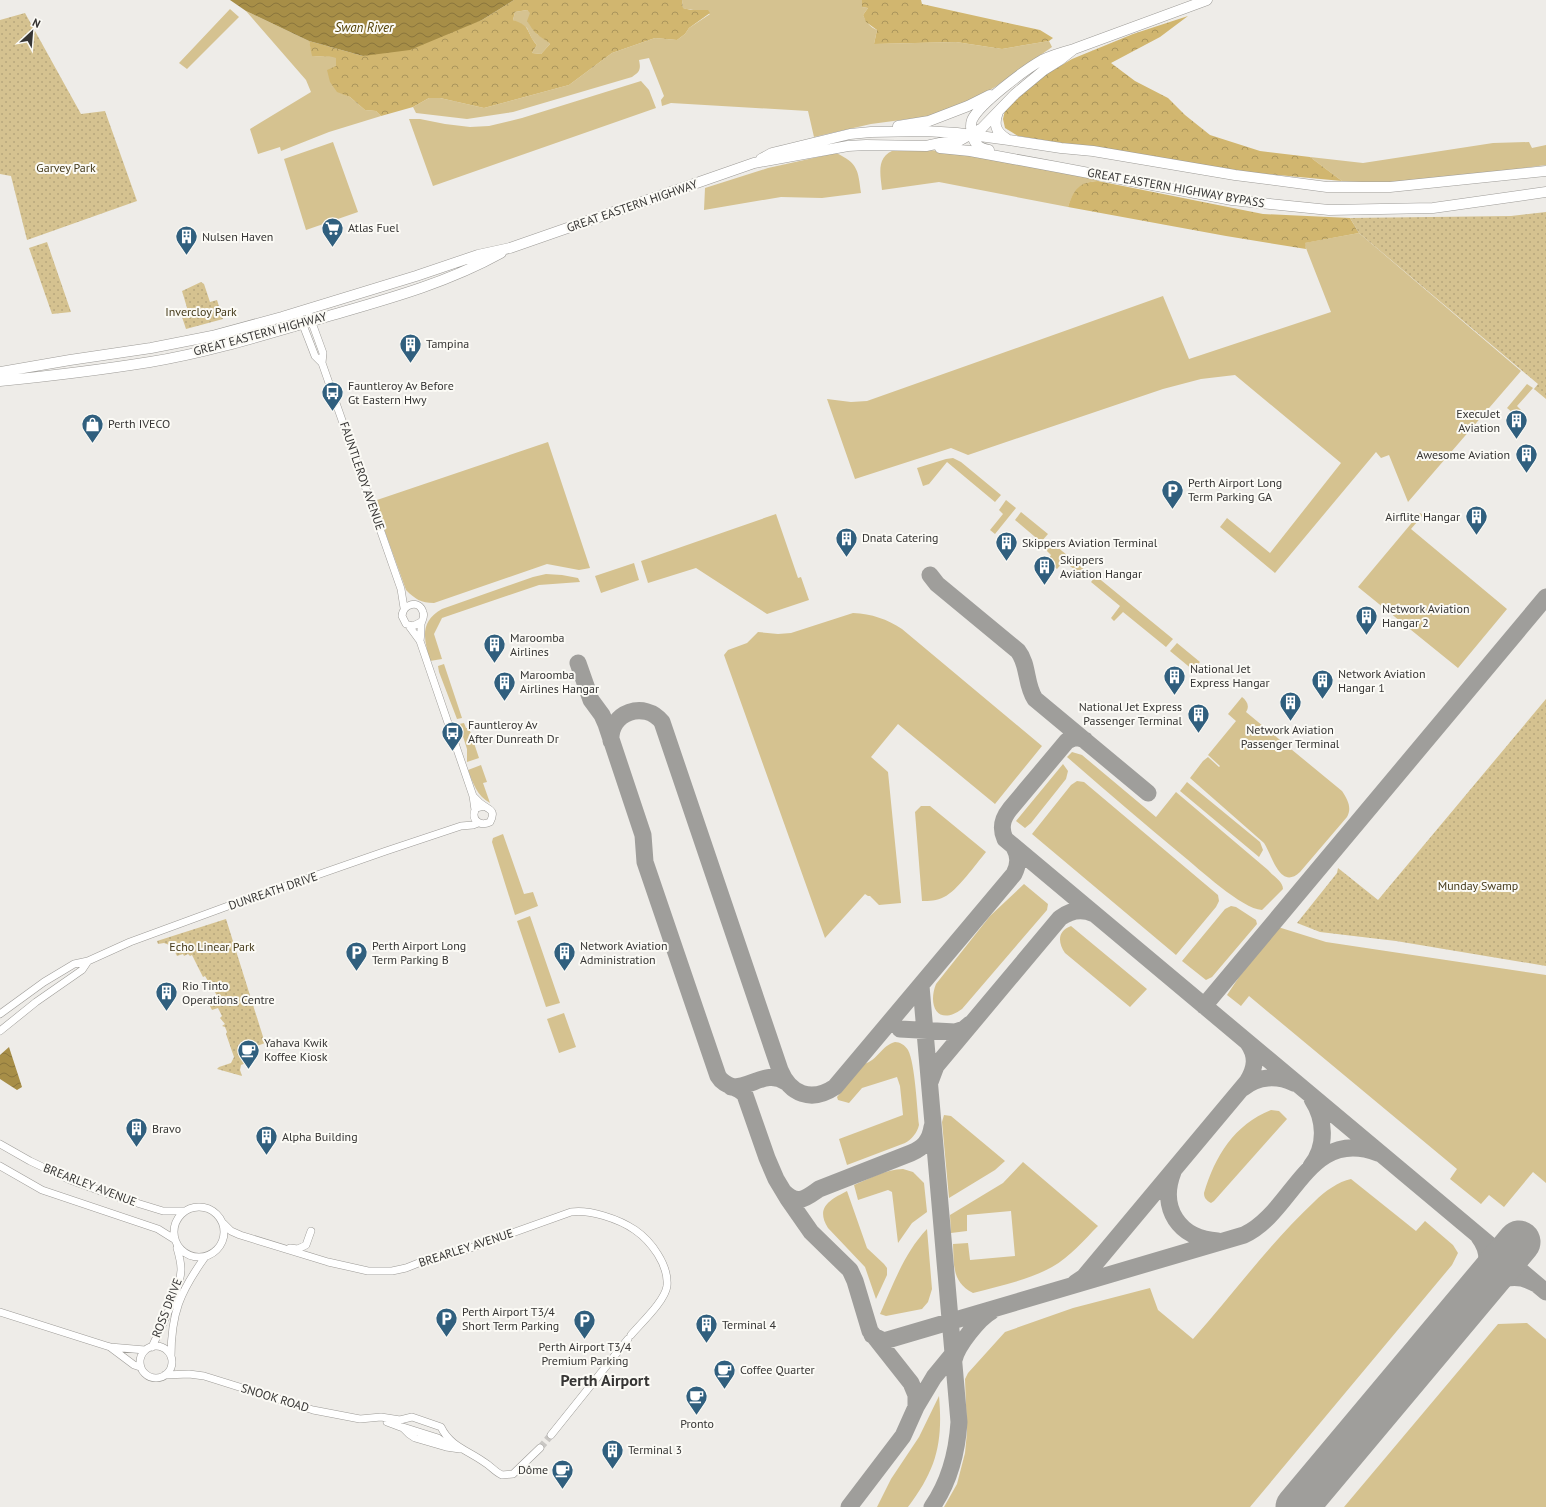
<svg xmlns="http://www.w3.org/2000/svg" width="1546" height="1507" font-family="'PT Sans',sans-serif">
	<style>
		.grass { fill: #d5c290 }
		.forest { fill: url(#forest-crowns); fill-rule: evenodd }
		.park { fill: url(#park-dots) }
		.water { fill: url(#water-waves) }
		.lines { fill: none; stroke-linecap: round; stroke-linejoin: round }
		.taxiway { stroke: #9f9e9b; stroke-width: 17 }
		.runway { stroke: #9f9e9b; stroke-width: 43 }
		.secondary-tunnel { stroke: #c9c7c4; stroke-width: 7; stroke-dasharray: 7 3.5; stroke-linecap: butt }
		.secondary-casing { stroke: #9d9b97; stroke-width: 8 }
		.highway-casing { stroke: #9d9b97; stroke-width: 11 }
		.secondary { stroke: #fff; stroke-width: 7 }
		.highway { stroke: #fff; stroke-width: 10 }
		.labels { text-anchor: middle; stroke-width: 4; stroke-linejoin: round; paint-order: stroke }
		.park-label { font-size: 12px; fill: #453a1a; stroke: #fbfaf5 }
		.street-label { font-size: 12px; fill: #363534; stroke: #fbfaf5 }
		.poi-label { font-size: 12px; fill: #363534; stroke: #fbfaf5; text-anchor: start }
		.water-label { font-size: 13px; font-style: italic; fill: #534105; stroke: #fbfaf5 }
		.district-label { font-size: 16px; font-weight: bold; fill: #363534; stroke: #fbfaf5 }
	</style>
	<defs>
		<pattern id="forest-crowns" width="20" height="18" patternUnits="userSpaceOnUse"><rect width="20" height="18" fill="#d1b66f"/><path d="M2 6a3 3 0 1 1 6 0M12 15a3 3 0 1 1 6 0" fill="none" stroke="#aa955c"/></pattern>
		<pattern id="park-dots" width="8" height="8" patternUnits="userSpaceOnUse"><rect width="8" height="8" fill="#d5c290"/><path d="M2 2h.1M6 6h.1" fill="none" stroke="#b7a77d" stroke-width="1.8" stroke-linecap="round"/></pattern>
		<pattern id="water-waves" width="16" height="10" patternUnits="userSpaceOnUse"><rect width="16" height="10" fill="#a78e47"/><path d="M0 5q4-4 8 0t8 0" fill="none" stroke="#89753c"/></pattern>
	</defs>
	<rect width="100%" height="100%" fill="#eeece8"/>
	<path class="grass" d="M682 0H862V7L868 8 863 15C866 22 870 27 877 30L874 44 956 42 1002 49 1049 41 1052 47 995 87 964 105 931 116 871 124 814 137 808 111 671 103 662 106 661 100 664 96 649 58 639 60C641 69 640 72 632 77L513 112 467 119 416 113 413 107 429 98H440L484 108 569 85 612 53 655 38 677 40 685 34 689 28 710 14C700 9 693 11 683 8Z
		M230 9 239 17 187 69 179 63Z
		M527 10 531 13 537 34 547 41 550 44 541 54 532 53 537 45 532 39 527 28 513 20 515 12Z
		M246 11 309 41 313 56C322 58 327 54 336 57L337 91 350 97 365 110 376 111 381 116 329 132 281 151 280 147 258 154 250 129 311 92 306 80Z
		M641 81 649 90 656 108 433 186 409 119H420L445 124 470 127 489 126 522 118Z
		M333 142 358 212 306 230 284 159Z
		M1529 142 1532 148 1546 145V165L1443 179 1382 183 1342 181 1310 157 1363 163 1493 143Z
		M897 149 948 151 1092 177 1098 181C1080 182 1074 190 1068 207L939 182 882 190C880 172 876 155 897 149Z
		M836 153C858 163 858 170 861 193L822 198 781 197 704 210 705 188 768 168Z
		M1359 233 1521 371 1408 502 1389 455 1381 458 1376 452 1275 573 1220 527 1227 518 1270 553 1341 463 1235 375 1201 379 1163 389 968 455 951 448 855 479 827 399 851 402 867 401 1163 296 1189 359 1331 312 1304 243Z
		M1527 384 1533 388 1517 406 1522 411 1517 416 1507 408Z
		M548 442 590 568 579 570 547 564 434 603C421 603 415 599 406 590L374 501Z
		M946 459 953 458 961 462 1001 495 995 502 947 462 929 484 923 486 917 468Z
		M1006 500 1016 508 995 534 990 530 1003 514 999 510Z
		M1021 512 1048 534 1041 542 1015 520Z
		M1420 513 1423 515 1411 529 1507 609 1458 668 1358 587Z
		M776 514 798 578 801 577 809 600 767 614 696 568 648 583 641 561Z
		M1050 541 1091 575 1087 580 1064 561 1057 569 1047 561 1051 555 1046 550 1048 547 1046 545Z
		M634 563 639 580 601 593 595 576Z
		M546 574 562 575 578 578 580 582 539 585 442 618 434 634 442 659 430 661C424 639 419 622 442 609L533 577Z
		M1096 576 1173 639 1166 647 1123 612 1114 621 1111 618 1120 606 1091 582Z
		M853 613C872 614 887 619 902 629L1042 746 995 804 898 724 871 757 888 772 901 903 879 905 870 896H868L865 894 825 938 724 655 728 650 747 643 758 632 778 634 791 633Z
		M1177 643 1200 662 1193 670 1170 651Z
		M444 664 462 718 457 719 439 672 438 666Z
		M1242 697C1247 701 1250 706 1246 712L1342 791C1348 800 1352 808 1347 817L1300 872C1280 891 1272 855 1264 843L1190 778 1203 761 1208 757 1219 767 1220 766 1208 755 1236 721 1228 714Z
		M464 723 466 728H469L479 758 467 762V749L459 724Z
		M1072 752 1082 755 1156 817 1176 792 1268 870C1273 876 1283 881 1283 889L1262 910C1242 909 1198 868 1182 855 1143 823 1105 790 1067 757Z
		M1063 764 1068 771 1066 779 1031 823 1025 828 1016 821Z
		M481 765 487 782 483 783 490 803C477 796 473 783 468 770Z
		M1077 781 1084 782 1218 895 1219 901 1216 907 1176 955 1032 834 1071 785Z
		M1187 782 1260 842 1263 850 1259 857 1180 791Z
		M921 806H930L986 852C976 864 957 891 944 897 937 901 929 901 922 901L915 812Z
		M503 834 524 894 533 892 538 906 515 915 492 842 493 838Z
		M1024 884 1048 904 1047 910 962 1009C939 1026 927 1007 936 984L990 916Z
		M1231 906 1236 907 1256 920 1257 924 1212 977 1206 980 1182 961 1225 909Z
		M530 916 560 1003 546 1007 517 921Z
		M1071 926 1147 989 1130 1007 1065 953C1058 943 1057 931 1071 926Z
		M1278 927 1326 942 1546 975V1183L1533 1172 1504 1207 1489 1195 1481 1204 1450 1179 1457 1169 1249 996 1241 1006 1227 995 1239 977Z
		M564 1013 576 1047 559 1053 547 1019Z
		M895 1042C900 1042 905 1045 908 1050 915 1063 917 1108 919 1125 917 1133 912 1139 905 1143L847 1165 839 1139 903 1115 900 1086 897 1077 862 1088 849 1103 838 1100 837 1097 864 1064C877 1061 882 1045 895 1042Z
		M1271 1110 1279 1111 1287 1119 1214 1201 1211 1203C1206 1200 1204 1198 1204 1193 1215 1156 1234 1125 1271 1110Z
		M944 1115 951 1116 1005 1161 995 1170 949 1198 942 1122Z
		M1023 1162 1098 1226C1084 1240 1070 1257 1052 1267 1029 1280 999 1286 973 1293 952 1282 954 1266 953 1244L968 1243 970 1260 1015 1256 1011 1211 967 1215V1231L951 1233 950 1215 1003 1183Z
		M903 1169 913 1172 924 1183 927 1212 912 1223 898 1243 892 1192 888 1190 858 1200 854 1185C869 1179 886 1169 903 1169Z
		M1351 1179 1416 1231 1425 1221 1453 1245 1458 1253 1452 1265 1250 1507H944L957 1484 965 1453 967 1432 965 1379 968 1373 1005 1332 1073 1308 1150 1288 1158 1310 1193 1339C1233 1294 1271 1242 1315 1201 1324 1192 1339 1181 1351 1179Z
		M847 1191 867 1248 884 1264 887 1268V1275L876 1299 865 1267 828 1228C815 1207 830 1200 847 1191Z
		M927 1229 932 1289 928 1302 922 1309 886 1316 880 1314C893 1285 904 1253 927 1229Z
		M1527 1323 1546 1339V1507H1344L1498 1324Z
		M939 1396C943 1442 937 1469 908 1507H877L891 1479 919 1437Z"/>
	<path class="forest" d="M514 0H682L683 8 691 10H708L710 13 689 28 685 34 677 40 655 38 612 53 569 85 484 108 440 98H429L413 107 381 116 376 111 365 110 350 97 337 92 330 82 327 70 336 66V58C327 54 321 58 312 56L309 41 363 56 482 20ZM527 10 530 13 527 21C530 25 533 31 537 34 541 38 546 40 550 44L541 54 532 53 537 45C525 32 533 27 513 20L515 12Z
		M862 0H921L922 4 1040 30 1053 38 1049 41 1002 49 956 42 874 44 877 30 866 22 863 15 868 8 862 7Z
		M1188 16 1160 37 1111 63 1135 81 1168 98 1185 115 1210 135 1260 151 1310 157 1342 181 1235 171 1018 136 1005 128 1003 119 1005 110 1040 78 1072 59 1133 34Z
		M1098 181 1263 214 1350 218 1359 233 1305 243 1306 249 1226 236 1068 207C1074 189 1079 182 1098 181Z"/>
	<path class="park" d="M25 13 81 114 105 111 137 201 27 240 11 176 0 174V20Z
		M1546 212V399L1534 389 1538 384 1359 233 1350 218 1511 216Z
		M47 242 71 312 52 314 29 248Z
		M201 282 204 284 210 302 217 300 223 319 186 329 181 314 188 311 182 291Z
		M1546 699V966L1396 941 1320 932 1297 923 1337 873 1338 868 1378 900Z
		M226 919 265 1043 248 1049 252 1058H248L246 1061V1063L241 1065 240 1070 242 1076 217 1069 219 1067 231 1063 234 1057 226 1034 227 1032 225 1027 222 1026 225 1024 220 1018 222 1016 218 1008 212 1010 209 1004 216 1000 215 997 217 996 214 990 211 991 210 990 212 989 210 984 207 985 206 983 208 981 205 976 203 977 192 955 190 956 188 954 184 956 183 954 177 956 172 946 164 943 158 944 157 941Z"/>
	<path class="water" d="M230 0H514L482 20 410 50 363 56 309 41 246 11Z
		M9 1047 22 1087 17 1090 0 1079V1055Z"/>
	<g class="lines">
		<path class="taxiway" d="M930 575 937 584 1018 651C1029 665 1025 684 1035 699L1148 793
			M578 663 591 700 602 715 606 724 643 835 645 862 718 1076C725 1088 737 1085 745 1095L767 1158 776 1179 788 1199 811 1232 850 1270 855 1281 870 1331 911 1383 916 1395V1407L903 1436 849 1507
			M1085 740 1076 737 1067 741 1010 809C1002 819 1000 828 1005 839L1546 1292
			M611 741C609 712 645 700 662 722L780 1070C790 1094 811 1103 835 1087L1014 874C1019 864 1019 856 1014 847
			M921 986 959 1422C957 1453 950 1481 932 1507
			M1204 1006 1546 597
			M900 1029 955 1032 964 1029 970 1024
			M930 1082 936 1066 1060 918C1071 910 1082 908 1094 914
			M731 1087C752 1088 766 1069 786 1082
			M1243 1088C1258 1076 1277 1075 1294 1083
			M1311 1166C1327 1146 1325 1119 1312 1099
			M1173 1172C1159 1208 1179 1239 1218 1241
			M784 1192C798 1206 806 1198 819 1189L911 1153C923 1148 930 1141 932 1127
			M1075 1283 1084 1277 1247 1082C1256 1068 1257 1056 1248 1043
			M1476 1292C1487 1275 1493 1255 1479 1237
			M1473 1297C1490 1282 1512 1270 1534 1283
			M872 1335 884 1341 1244 1235C1294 1212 1308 1126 1378 1153
			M954 1360C957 1346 979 1318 992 1311
			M916 1407 934 1377 957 1349"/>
		<path class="runway" d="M1297 1507 1519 1242"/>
		<path class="secondary-tunnel" d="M540 1448 551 1435"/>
		<defs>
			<path id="secondary" d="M307 309 323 353 322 363
				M298 312 315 356 322 363 401 589 404 608
				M409 626 420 641 473 796 475 810
				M420 641C421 635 421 630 421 624 422 620 425 617 423 612 419 599 403 604 402 616L406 624 413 626 421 622
				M473 796C475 798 478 801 480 803 488 810 497 809 490 822 479 827 470 819 476 808L484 806
				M0 1014 44 982 74 964 88 961 130 942 228 906 386 851 461 826 473 825 478 823
				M0 1031 36 1002 82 970 88 961
				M0 1144 30 1161 70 1180 114 1196 163 1211H185
				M0 1166 42 1190 158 1229 174 1239
				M174 1232a25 25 0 1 1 50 0a25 25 0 1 1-50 0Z
				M223 1223 231 1231 240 1235 328 1262 368 1271H392L406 1268 436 1256 465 1250 571 1212C589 1209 619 1219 635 1230 651 1241 669 1265 667 1286 665 1301 641 1323 631 1335
				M290 1248 298 1249 306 1245 311 1231
				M0 1312 110 1347 145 1350
				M140 1362a16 16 0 1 1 32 0a16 16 0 1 1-32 0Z
				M110 1347 134 1365 140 1367
				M152 1347C161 1327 181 1289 181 1269 181 1262 179 1255 177 1248
				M171 1357C171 1313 180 1292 205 1257
				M165 1375 189 1374 204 1376 313 1410 334 1414 360 1419 381 1417 400 1420 412 1417 441 1427C450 1446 467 1450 484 1462 491 1466 495 1472 502 1475L513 1474 540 1448
				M387 1422 403 1428 409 1434 415 1438 446 1447 460 1449
				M403 1427 438 1438 450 1447
				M551 1435 628 1339"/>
			<path id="highway" d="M998 112C993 125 996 132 1007 139
				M898 126 929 121 968 106 990 95
				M940 148 970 151 1057 167 1232 200 1329 210 1433 208 1546 192
				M989 150C979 148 975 145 972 135 971 130 970 125 972 120 979 104 1026 69 1042 60 1052 55 1063 52 1074 49L1207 0
				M761 159 772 153 850 134 871 132 925 131 957 133 1009 140 1061 148 1093 151 1235 175 1327 187H1390L1546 171
				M0 372 70 360 151 348 212 336 282 317 416 276 478 255 510 248 754 163 848 146 866 145 926 146 940 143 959 141 982 128 1015 94 1044 70 1060 60 1074 49
				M0 381C50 376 100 370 150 362 211 352 270 333 329 316 388 299 447 283 501 253"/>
		</defs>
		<use href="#secondary" class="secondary-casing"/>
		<use href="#highway" class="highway-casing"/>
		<use href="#secondary" class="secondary"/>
		<use href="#highway" class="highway"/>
	</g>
	<defs>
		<symbol id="supermarket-pin" viewBox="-11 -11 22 30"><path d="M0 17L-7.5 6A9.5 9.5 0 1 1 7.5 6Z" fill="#305f7e" stroke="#fbfaf5"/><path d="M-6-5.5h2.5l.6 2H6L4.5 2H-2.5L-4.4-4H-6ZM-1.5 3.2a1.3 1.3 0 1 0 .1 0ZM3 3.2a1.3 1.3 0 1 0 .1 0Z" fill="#fff"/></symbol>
		<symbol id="building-pin" viewBox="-11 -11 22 30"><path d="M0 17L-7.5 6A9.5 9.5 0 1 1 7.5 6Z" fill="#305f7e" stroke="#fbfaf5"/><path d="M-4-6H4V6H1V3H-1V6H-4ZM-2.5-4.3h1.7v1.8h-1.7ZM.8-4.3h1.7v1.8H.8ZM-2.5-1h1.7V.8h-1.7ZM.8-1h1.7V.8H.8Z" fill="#fff"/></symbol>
		<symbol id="bus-pin" viewBox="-11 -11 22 30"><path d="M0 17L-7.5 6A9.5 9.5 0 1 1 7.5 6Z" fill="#305f7e" stroke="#fbfaf5"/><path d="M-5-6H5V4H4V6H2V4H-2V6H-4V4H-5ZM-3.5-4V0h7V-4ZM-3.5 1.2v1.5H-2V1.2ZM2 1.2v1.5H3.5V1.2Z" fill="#fff"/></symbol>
		<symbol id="shop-pin" viewBox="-11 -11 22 30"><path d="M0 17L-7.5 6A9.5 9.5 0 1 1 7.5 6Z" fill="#305f7e" stroke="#fbfaf5"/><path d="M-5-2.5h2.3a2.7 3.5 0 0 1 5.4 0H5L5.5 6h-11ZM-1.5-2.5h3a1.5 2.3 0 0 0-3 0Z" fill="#fff"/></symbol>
		<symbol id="parking-pin" viewBox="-11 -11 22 30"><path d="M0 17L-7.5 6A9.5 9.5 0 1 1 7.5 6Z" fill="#305f7e" stroke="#fbfaf5"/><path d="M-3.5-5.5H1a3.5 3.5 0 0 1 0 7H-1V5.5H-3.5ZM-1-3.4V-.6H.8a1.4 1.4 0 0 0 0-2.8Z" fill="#fff"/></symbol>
		<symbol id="cafe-pin" viewBox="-11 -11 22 30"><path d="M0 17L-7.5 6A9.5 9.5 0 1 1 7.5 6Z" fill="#305f7e" stroke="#fbfaf5"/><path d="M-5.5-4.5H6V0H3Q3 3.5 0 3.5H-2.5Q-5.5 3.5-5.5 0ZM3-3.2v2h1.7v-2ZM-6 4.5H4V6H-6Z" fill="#fff"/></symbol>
	</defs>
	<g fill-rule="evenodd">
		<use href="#supermarket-pin" x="320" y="216" width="25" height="34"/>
		<use href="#building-pin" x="174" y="224" width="25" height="34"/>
		<use href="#building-pin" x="398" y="332" width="25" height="34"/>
		<use href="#bus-pin" x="320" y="380" width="25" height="34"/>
		<use href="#building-pin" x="1504" y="408" width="25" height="34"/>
		<use href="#shop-pin" x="80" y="412" width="25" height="34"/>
		<use href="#building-pin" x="1514" y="442" width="25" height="34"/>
		<use href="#parking-pin" x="1160" y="478" width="25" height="34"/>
		<use href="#building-pin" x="1464" y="504" width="25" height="34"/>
		<use href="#building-pin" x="834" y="526" width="25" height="34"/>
		<use href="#building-pin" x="994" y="530" width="25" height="34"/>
		<use href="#building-pin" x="1032" y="554" width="25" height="34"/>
		<use href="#building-pin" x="1354" y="604" width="25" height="34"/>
		<use href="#building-pin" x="482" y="632" width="25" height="34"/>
		<use href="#building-pin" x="1162" y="664" width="25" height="34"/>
		<use href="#building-pin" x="1310" y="668" width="25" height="34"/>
		<use href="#building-pin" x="492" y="670" width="25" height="34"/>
		<use href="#building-pin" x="1278" y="690" width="25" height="34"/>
		<use href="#building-pin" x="1186" y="702" width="25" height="34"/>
		<use href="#bus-pin" x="440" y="720" width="25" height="34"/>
		<use href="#parking-pin" x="344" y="940" width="25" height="34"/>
		<use href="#building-pin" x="552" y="940" width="25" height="34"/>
		<use href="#building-pin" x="154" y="980" width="25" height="34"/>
		<use href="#cafe-pin" x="236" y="1038" width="25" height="34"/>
		<use href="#building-pin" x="124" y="1116" width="25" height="34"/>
		<use href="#building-pin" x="254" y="1124" width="25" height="34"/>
		<use href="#parking-pin" x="434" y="1306" width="25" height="34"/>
		<use href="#parking-pin" x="572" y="1308" width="25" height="34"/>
		<use href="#building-pin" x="694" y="1312" width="25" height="34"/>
		<use href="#cafe-pin" x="712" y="1358" width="25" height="34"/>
		<use href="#cafe-pin" x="684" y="1384" width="25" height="34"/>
		<use href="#building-pin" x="600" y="1438" width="25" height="34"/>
		<use href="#cafe-pin" x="550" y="1458" width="25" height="34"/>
	</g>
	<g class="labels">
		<g class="park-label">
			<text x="66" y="172">Garvey Park</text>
			<text x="201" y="316">Invercloy Park</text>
			<text x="1478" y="890">Munday Swamp</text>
			<text x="212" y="951">Echo Linear Park</text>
		</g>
		<g class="street-label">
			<text transform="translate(1176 188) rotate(10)" y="4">GREAT EASTERN HIGHWAY BYPASS</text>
			<text transform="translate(632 206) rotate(-19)" y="4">GREAT EASTERN HIGHWAY</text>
			<text transform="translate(260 334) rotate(-15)" y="4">GREAT EASTERN HIGHWAY</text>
			<text transform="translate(362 476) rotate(71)" y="4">FAUNTLEROY AVENUE</text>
			<text transform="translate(273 891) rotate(-19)" y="4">DUNREATH DRIVE</text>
			<text transform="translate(90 1185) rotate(21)" y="4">BREARLEY AVENUE</text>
			<text transform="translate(466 1248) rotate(-18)" y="4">BREARLEY AVENUE</text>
			<text transform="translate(167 1308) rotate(-69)" y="4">ROSS DRIVE</text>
			<text transform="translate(275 1398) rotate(17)" y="4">SNOOK ROAD</text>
		</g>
		<g class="poi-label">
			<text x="348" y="232">Atlas Fuel</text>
			<text x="202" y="241">Nulsen Haven</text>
			<text x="426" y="348">Tampina</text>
			<text x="348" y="390">Fauntleroy Av Before<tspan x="348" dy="14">Gt Eastern Hwy</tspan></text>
			<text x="1500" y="418" text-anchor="end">ExecuJet<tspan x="1500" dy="14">Aviation</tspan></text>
			<text x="108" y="428">Perth IVECO</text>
			<text x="1510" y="459" text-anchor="end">Awesome Aviation</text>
			<text x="1188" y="487">Perth Airport Long<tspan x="1188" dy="14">Term Parking GA</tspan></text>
			<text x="1460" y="521" text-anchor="end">Airflite Hangar</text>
			<text x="862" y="542">Dnata Catering</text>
			<text x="1022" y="547">Skippers Aviation Terminal</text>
			<text x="1060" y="564">Skippers<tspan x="1060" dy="14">Aviation Hangar</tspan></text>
			<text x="1382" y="613">Network Aviation<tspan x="1382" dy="14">Hangar 2</tspan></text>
			<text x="510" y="642">Maroomba<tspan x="510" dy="14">Airlines</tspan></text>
			<text x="1190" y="673">National Jet<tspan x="1190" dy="14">Express Hangar</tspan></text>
			<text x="1338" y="678">Network Aviation<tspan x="1338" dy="14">Hangar 1</tspan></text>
			<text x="520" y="679">Maroomba<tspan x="520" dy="14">Airlines Hangar</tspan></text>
			<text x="1182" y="711" text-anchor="end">National Jet Express<tspan x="1182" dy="14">Passenger Terminal</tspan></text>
			<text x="468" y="729">Fauntleroy Av<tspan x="468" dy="14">After Dunreath Dr</tspan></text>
			<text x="1290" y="734" text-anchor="middle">Network Aviation<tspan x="1290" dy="14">Passenger Terminal</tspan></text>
			<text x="372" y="950">Perth Airport Long<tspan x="372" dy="14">Term Parking B</tspan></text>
			<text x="580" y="950">Network Aviation<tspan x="580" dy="14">Administration</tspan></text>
			<text x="182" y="990">Rio Tinto<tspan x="182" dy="14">Operations Centre</tspan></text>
			<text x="264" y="1047">Yahava Kwik<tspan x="264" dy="14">Koffee Kiosk</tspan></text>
			<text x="152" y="1133">Bravo</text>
			<text x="282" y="1141">Alpha Building</text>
			<text x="462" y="1316">Perth Airport T3/4<tspan x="462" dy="14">Short Term Parking</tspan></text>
			<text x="722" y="1329">Terminal 4</text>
			<text x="585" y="1351" text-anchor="middle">Perth Airport T3/4<tspan x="585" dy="14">Premium Parking</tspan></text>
			<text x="740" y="1374">Coffee Quarter</text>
			<text x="697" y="1428" text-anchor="middle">Pronto</text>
			<text x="628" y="1454">Terminal 3</text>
			<text x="548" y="1474" text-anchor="end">Dôme</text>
		</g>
		<g class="water-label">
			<text x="364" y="32">Swan River</text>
		</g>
		<g class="district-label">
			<text x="605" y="1386">Perth Airport</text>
		</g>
	</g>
	<g transform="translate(32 32) rotate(26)" stroke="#fbfaf5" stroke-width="3" paint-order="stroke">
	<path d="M0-3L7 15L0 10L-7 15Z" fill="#363534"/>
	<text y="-6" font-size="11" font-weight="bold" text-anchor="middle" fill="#363534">N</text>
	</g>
</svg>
